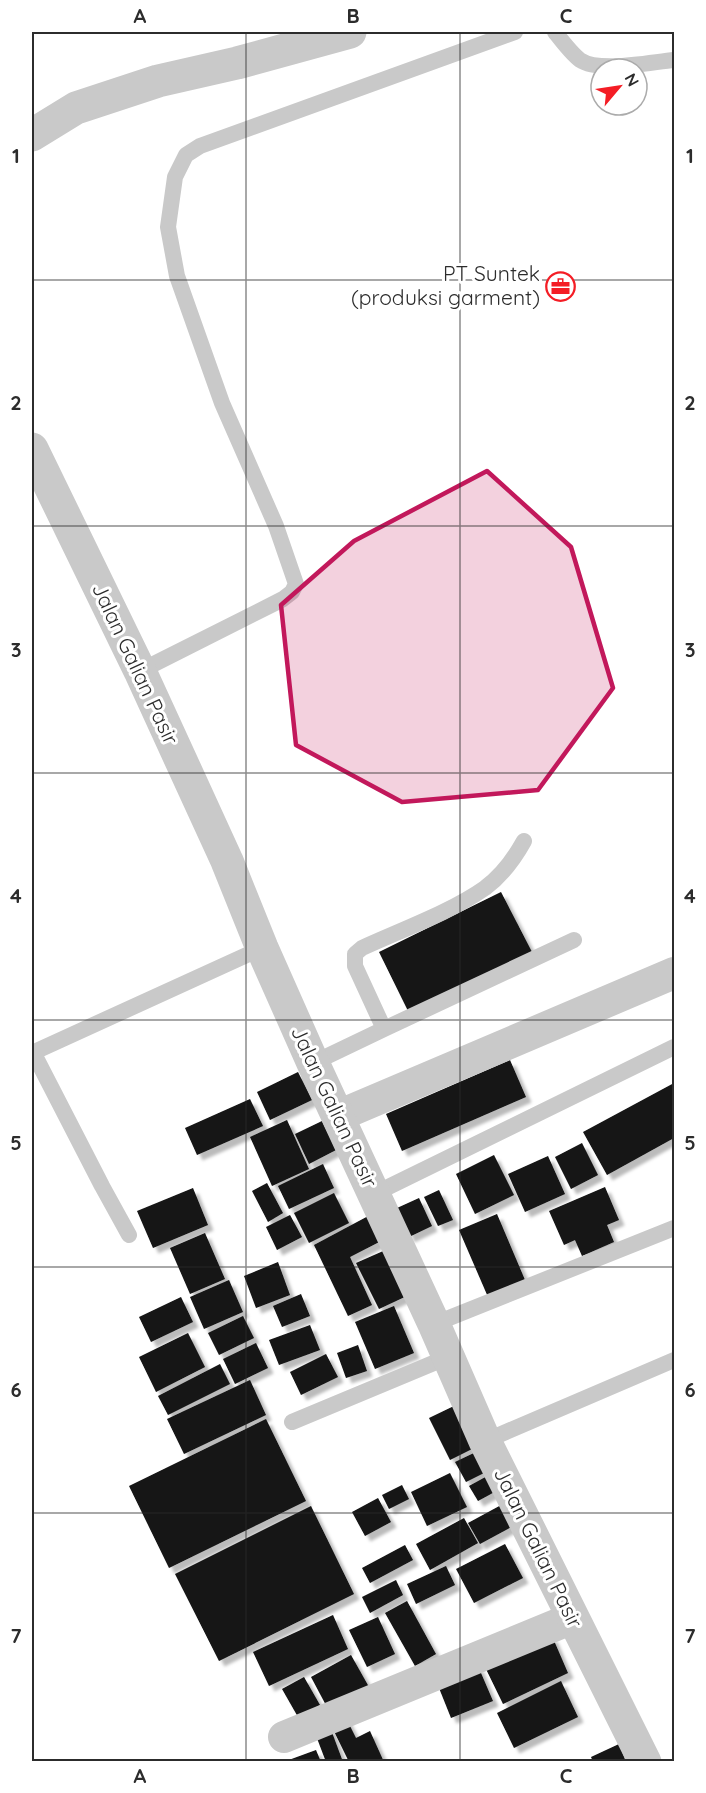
<svg xmlns="http://www.w3.org/2000/svg" width="706" height="1793" font-family="Quicksand,sans-serif">
	<style>
		.building { fill: #131313; filter: url(#shadow) }
		.lines { fill: none; stroke-linecap: round; stroke-linejoin: round }
		.service { stroke: #c9c9c9; stroke-width: 16 }
		.minor { stroke: #c9c9c9; stroke-width: 32 }
		.tertiary { stroke: #c9c9c9; stroke-width: 33 }
		.marked { fill: #c2185b; fill-opacity: 0.2; stroke: #c2185b; stroke-width: 4.5; stroke-linejoin: round }
		.grid { fill: none; stroke: #2c2c2c; stroke-width: 1.5; stroke-opacity: 0.55 }
		.labels { text-anchor: middle; stroke-width: 6; stroke-linejoin: round; paint-order: stroke }
		.poi-label { font-size: 21px; fill: #2c2c2c; stroke: #fff; text-anchor: end }
		.street-label { font-size: 21px; fill: #2c2c2c; stroke: #fff }
		.neatline { fill: none; stroke: #2c2c2c; stroke-width: 2 }
		.grid-label { font-size: 20px; text-anchor: middle; font-weight: bold; fill: #2c2c2c }
	</style>
	<defs>
		<filter id="shadow"><feDropShadow dx="5.5" dy="5.5" stdDeviation="1.5" flood-color="#0004"/></filter>
	</defs>
	<rect width="100%" height="100%" fill="#fff"/>
	<path class="building" d="M501 892 532 952 409 1013 379 952Z
		M510 1060 526 1097 402 1151 386 1114Z
		M298 1072 312 1100 270 1120 257 1092Z
		M674 1083V1138L607 1175 583 1132Z
		M250 1099 263 1126 197 1155 185 1128Z
		M287 1120 309 1169 272 1186 250 1137Z
		M322 1121 336 1150 309 1164 295 1134Z
		M582 1143 598 1175 571 1189 555 1157Z
		M494 1155 514 1195 475 1214 456 1174Z
		M548 1156 565 1194 525 1212 508 1174Z
		M323 1164 334 1188 289 1209 278 1186Z
		M267 1183 283 1213 268 1222 252 1191Z
		M605 1187 619 1220 607 1225 614 1242 582 1256 575 1240 564 1245 549 1211Z
		M193 1188 208 1225 153 1248 137 1211Z
		M439 1190 453 1220 438 1226 424 1197Z
		M334 1193 349 1223 309 1243 294 1213Z
		M419 1198 432 1226 409 1237 397 1208Z
		M372 1214 385 1239 350 1257 372 1305 348 1316 314 1245Z
		M497 1214 525 1280 488 1297 459 1230Z
		M290 1215 302 1237 277 1250 266 1227Z
		M205 1233 225 1279 190 1294 170 1248Z
		M390 1248 411 1294 379 1309 356 1263Z
		M278 1262 290 1295 256 1308 244 1276Z
		M229 1280 243 1312 204 1329 190 1297Z
		M301 1294 310 1316 282 1327 273 1306Z
		M181 1297 193 1322 151 1342 139 1317Z
		M394 1306 414 1353 375 1369 355 1322Z
		M243 1316 254 1338 219 1355 208 1333Z
		M310 1325 320 1350 279 1365 269 1340Z
		M188 1333 205 1367 156 1392 139 1357Z
		M256 1343 268 1368 235 1384 223 1359Z
		M358 1345 367 1371 346 1378 337 1353Z
		M326 1354 338 1377 301 1395 290 1372Z
		M220 1364 230 1384 168 1415 158 1396Z
		M250 1380 266 1415 184 1454 167 1419Z
		M456 1405 476 1447 450 1460 429 1418Z
		M266 1419 306 1501 169 1568 129 1486Z
		M476 1452 486 1472 466 1482 455 1462Z
		M450 1473 467 1507 427 1526 411 1492Z
		M491 1474 500 1489 478 1501 469 1486Z
		M402 1485 409 1499 389 1509 382 1495Z
		M378 1498 391 1522 365 1536 352 1512Z
		M503 1504 515 1525 480 1544 468 1523Z
		M311 1506 354 1594 219 1661 175 1574Z
		M464 1518 478 1543 430 1570 416 1544Z
		M505 1544 523 1578 474 1603 456 1569Z
		M405 1545 413 1560 370 1583 362 1568Z
		M446 1566 455 1585 416 1604 407 1584Z
		M396 1580 403 1595 370 1613 362 1597Z
		M407 1601 436 1654 415 1666 385 1613Z
		M333 1615 348 1649 269 1686 253 1652Z
		M378 1617 395 1654 367 1667 349 1630Z
		M552 1636 568 1673 503 1704 485 1667Z
		M351 1655 369 1687 328 1709 311 1677Z
		M478 1666 493 1701 451 1718 437 1683Z
		M304 1677 320 1705 298 1717 282 1689Z
		M561 1681 578 1717 514 1748 497 1713Z
		M345 1716 356 1738 370 1731 384 1762H349L330 1723Z
		M330 1727 343 1762H326L315 1733Z
		M619 1744 626 1762H593L591 1757Z
		M316 1750 321 1762H286V1761Z"/>
	<g class="lines">
		<path class="service" d="M555 32C562 41 571 53 580 60 599 73 651 62 674 60
			M140 671 283 599 292 592 296 584 276 526 222 403 177 276 168 227 175 177 186 155 200 146 515 32
			M384 1029 574 940
			M33 1052 102 1186 129 1235
			M32 1053 262 948
			M313 1063 384 1029 355 966V954L362 948C401 930 451 912 485 888 501 876 514 859 524 841
			M374 1194 674 1047
			M434 1324 674 1228
			M292 1422 448 1357
			M485 1441 674 1360"/>
		<path class="minor" d="M338 1116 674 973
			M284 1737 573 1618"/>
		<path class="tertiary" d="M32 135 76 108 158 81 237 63 350 32
			M32 449 140 671 227 861 262 948 313 1063 434 1324 485 1441 645 1762"/>
	</g>
	<path class="marked" d="M487 471 571 547 613 688 538 790 402 802 296 745 281 605 354 541Z"/>
	<path class="grid" d="M246 32V1762M460 32V1762M32 280H674M32 526H674M32 773H674M32 1020H674M32 1267H674M32 1513H674"/>
	<defs>
		<symbol id="office-ring" viewBox="-11 -11 22 22"><circle r="9.5" fill="#fff" stroke="#f41d25" stroke-width="1.5"/><path d="M-6-3h4V-5.5h4V-3h4V5H-6ZM-1-4.5V-3h2v-1.5ZM-6 0V1H6V0Z" fill="#f41d25"/></symbol>
	</defs>
	<g fill-rule="evenodd">
		<use href="#office-ring" x="544" y="270" width="33" height="33"/>
	</g>
	<g class="labels">
		<g class="poi-label">
			<text x="540" y="281">PT Suntek<tspan x="540" dy="24">(produksi garment)</tspan></text>
		</g>
		<g class="street-label">
			<text transform="translate(135 664) rotate(65)" y="7">Jalan Galian Pasir</text>
			<text transform="translate(334 1107) rotate(65)" y="7">Jalan Galian Pasir</text>
			<text transform="translate(538 1548) rotate(64)" y="7">Jalan Galian Pasir</text>
		</g>
	</g>
	<rect width="706" height="1793" fill="none" stroke="#ffffff" stroke-width="66"/>
	<g transform="translate(619 87) rotate(61)"><circle r="28" fill="#ffffff" stroke="#ababab" stroke-width="1.5"/>
	<path d="M0-4.5L10 22L0 15L-10 22Z" fill="#f41d25"/>
	<text y="-9" font-size="16" font-weight="bold" text-anchor="middle" fill="#2c2c2c">N</text>
	</g>
	<rect x="33" y="33" width="640" height="1727" class="neatline"/>
	<g class="grid-label">
		<text x="140" y="23">A</text>
		<text x="353" y="23">B</text>
		<text x="566" y="23">C</text>
		<text x="16" y="163">1</text>
		<text x="690" y="163">1</text>
		<text x="16" y="410">2</text>
		<text x="690" y="410">2</text>
		<text x="16" y="657">3</text>
		<text x="690" y="657">3</text>
		<text x="16" y="903">4</text>
		<text x="690" y="903">4</text>
		<text x="16" y="1150">5</text>
		<text x="690" y="1150">5</text>
		<text x="16" y="1397">6</text>
		<text x="690" y="1397">6</text>
		<text x="16" y="1643">7</text>
		<text x="690" y="1643">7</text>
		<text x="140" y="1783">A</text>
		<text x="353" y="1783">B</text>
		<text x="566" y="1783">C</text>
	</g>
</svg>
